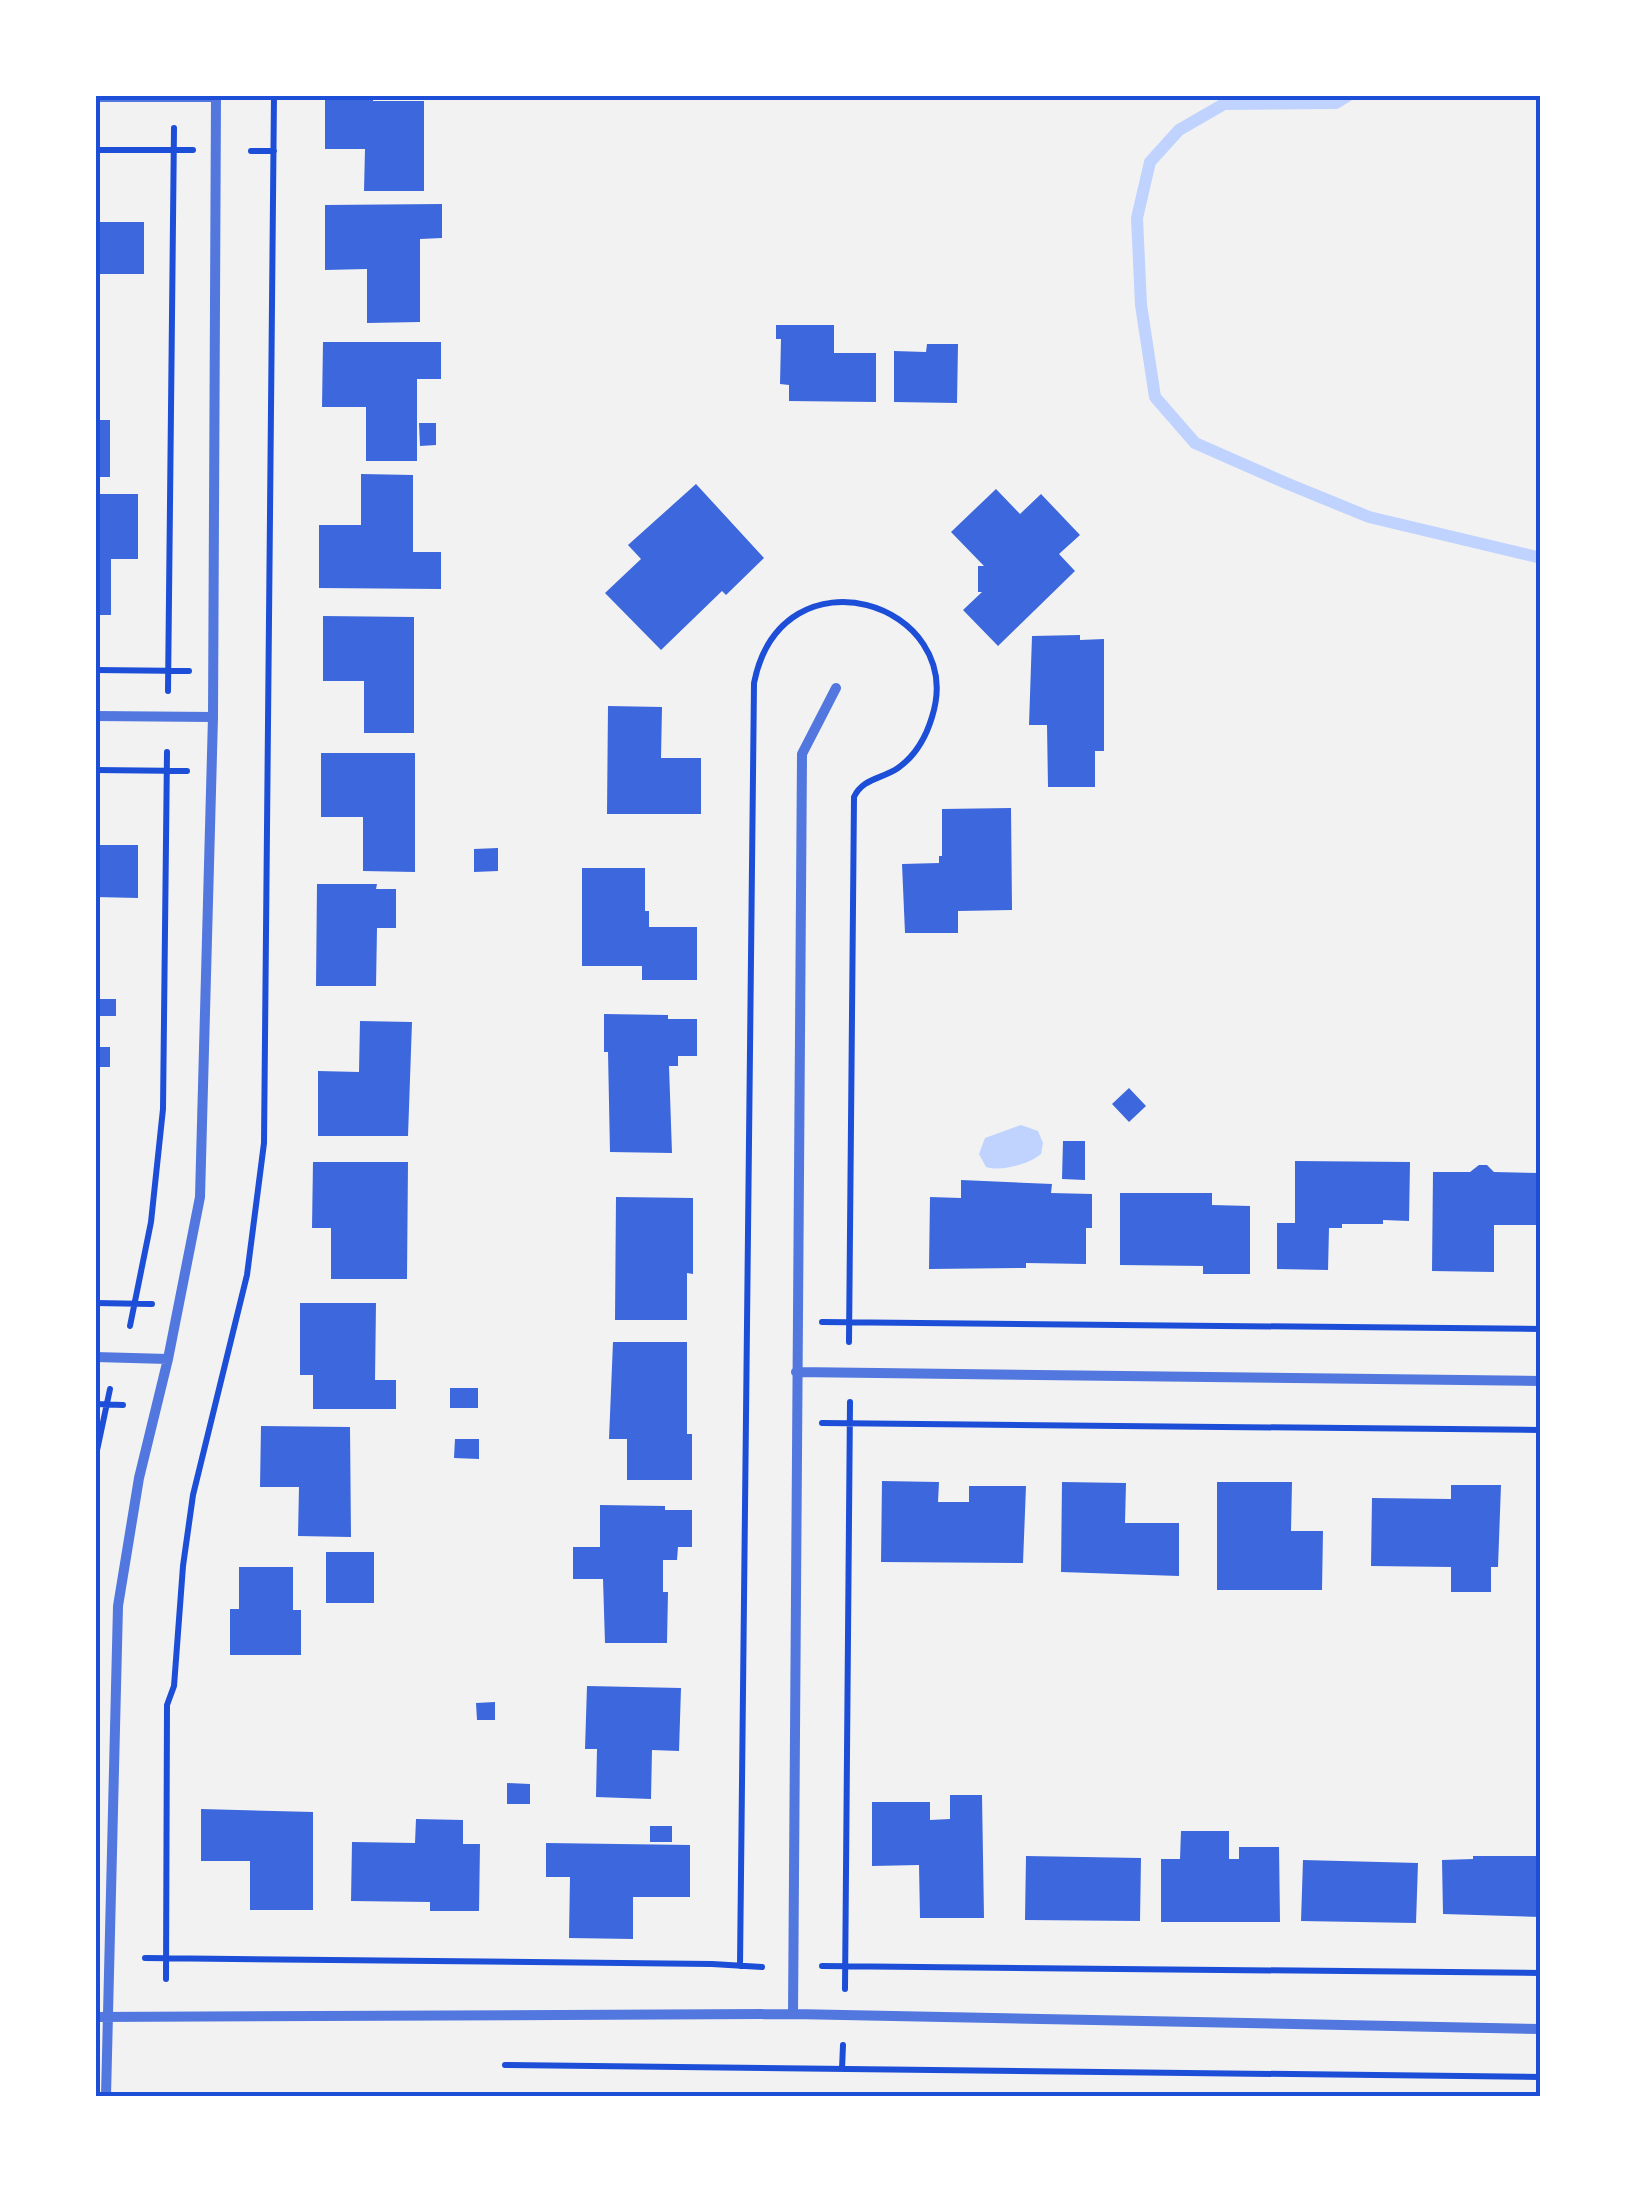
<svg xmlns="http://www.w3.org/2000/svg" width="1636" height="2191" font-family="'Fira Sans Condensed',sans-serif">
	<style>
		.water { fill: #bfd3fe }
		.lines { fill: none; stroke-linecap: round; stroke-linejoin: round }
		.stream { stroke: #bfd3fe; stroke-width: 12 }
		.building { fill: #3d67dc }
		.path { stroke: #1d4ed8; stroke-width: 6 }
		.minor { stroke: #5277de; stroke-width: 10 }
		.neatline { fill: none; stroke: #1d4ed8; stroke-width: 4 }
	</style>
	<rect width="100%" height="100%" fill="#f2f2f2"/>
	<path class="water" d="M1021 1125 1038 1131 1043 1143 1041 1154C1029 1164 1002 1172 986 1167L979 1154 985 1138Z"/>
	<g class="lines">
		<path class="stream" d="M1349 95 1336 103 1224 104 1179 130 1150 162 1137 218 1141 305 1155 397 1195 443 1286 483 1369 517 1541 558"/>
	</g>
	<path class="building" d="M325 95H373V101H424V191H364L365 149H325Z
		M442 204V238L420 239V322L367 323V269L325 270V205Z
		M95 222H144V274H95Z
		M776 325H834V353H876V402L789 401V385L780 384 781 339H776Z
		M323 342H441V379H417V461H366V407H322Z
		M927 344H958L957 403 894 402V351L926 352Z
		M95 420H110V477H95Z
		M419 423H436V445L420 446Z
		M361 474 413 475V552H441V589L319 588V525H361Z
		M696 484 764 558 726 595 722 591 661 650 605 593 641 559 628 545Z
		M996 489 1020 514 1041 494 1080 535 1059 554 1075 571 998 646 963 610 982 592H978V566H984L951 532Z
		M95 494H138V559H111V615H95Z
		M323 616 414 617V733H364V681H323Z
		M1080 635V640L1104 639V751H1095V787H1048L1047 725H1029L1032 636Z
		M608 706 662 707 661 758H701V814H607Z
		M321 753H415V872L363 871V817H321Z
		M1011 808 1012 910 958 911V933H905L902 864 939 863V856H942V809Z
		M95 845H138V898L95 897Z
		M498 848V871L474 872V849Z
		M582 868H645V911H649V927H697V980H642V966H582Z
		M317 884H377L376 889H396V928H377L376 986H316Z
		M95 999H116V1016H95Z
		M604 1014 668 1015V1019H697V1056H678V1066H669L672 1153 610 1152 608 1052H604Z
		M360 1021 412 1022 408 1136H318V1071L359 1072Z
		M95 1047H110V1067H95Z
		M1129 1088 1146 1106 1129 1122 1112 1104Z
		M1063 1141H1085V1180L1062 1179Z
		M1295 1161 1410 1162 1409 1221 1383 1220V1224H1342V1228H1329L1328 1270 1277 1269V1223H1295Z
		M313 1162H408L407 1279H331V1228H312Z
		M1479 1165H1487L1494 1172 1541 1173V1225H1494V1272L1432 1271 1433 1172H1470Z
		M961 1180 1052 1184 1051 1193 1092 1194V1228H1086V1264L1026 1263V1268L929 1269 930 1197 961 1198Z
		M1120 1193H1212V1205L1250 1206V1274H1203V1266L1120 1265Z
		M616 1197 693 1198V1274L687 1273V1320H615Z
		M300 1303H376L375 1380H396V1409H313V1375H300Z
		M613 1342H687V1434H692V1480H627V1439H609Z
		M450 1388H478V1408H450Z
		M261 1426 350 1427 351 1537 298 1536 299 1487H260Z
		M455 1439H479V1459L454 1458Z
		M882 1481 939 1482 938 1502H969V1486H1026L1023 1563 881 1562Z
		M1062 1482 1126 1483 1125 1523H1179V1576L1061 1572Z
		M1217 1482H1292L1291 1531H1323L1322 1590H1217Z
		M1451 1485H1501L1498 1567H1491V1592H1451V1567L1371 1566 1372 1498 1451 1499Z
		M600 1505 665 1506V1510H692V1547H678L677 1560H663V1592H668L667 1643H605L603 1579H573V1547H600Z
		M326 1552H374V1603H326Z
		M239 1567H293V1610H301V1655H230V1609H239Z
		M587 1686 681 1688 679 1751 652 1750 651 1799 596 1797 597 1749H585Z
		M495 1702V1720H477L476 1703Z
		M507 1783 530 1784V1804H507Z
		M950 1795H982L984 1918H920L919 1865 872 1866V1802H930V1820L950 1819Z
		M201 1809 313 1812V1910H250V1861H201Z
		M416 1819 463 1820V1844H480L479 1911H430V1902L351 1901 352 1842 415 1843Z
		M650 1826H672V1842H650Z
		M1181 1831H1229V1859H1239V1847H1279L1280 1922H1161V1859H1180Z
		M546 1843 690 1845V1897H633V1939L569 1938 570 1877H546Z
		M1026 1856 1141 1858 1140 1921 1025 1920Z
		M1473 1856H1541V1917L1443 1914 1442 1860 1473 1859Z
		M1303 1860 1418 1863 1416 1923 1301 1921Z"/>
	<g class="lines">
		<path class="path" d="M95 150H193
			M251 151H274
			M95 670 189 671
			M168 691 174 128
			M95 770 187 771
			M95 1303 152 1304
			M822 1322 1541 1329
			M130 1326 151 1222 163 1109 167 752
			M95 1404 123 1405
			M822 1423 1541 1430
			M95 1460 110 1389
			M145 1958 712 1964 762 1967
			M740 1966 754 683C782 544 968 603 932 717 926 737 915 756 898 768 882 779 863 778 854 797L849 1342
			M822 1966 1541 1973
			M166 1979 167 1705 174 1686 183 1566 193 1495 247 1275 264 1143 274 95
			M845 1989 850 1402
			M505 2065 1541 2077
			M842 2069 843 2045"/>
		<path class="minor" d="M95 97H216
			M95 716 213 717
			M95 1357 168 1359
			M796 1372 1541 1381
			M793 2014 802 754 836 688
			M95 2017 793 2014 1541 2029
			M106 2096 118 1606 139 1478 168 1359 200 1197 213 717 216 95"/>
	</g>
	<rect width="1636" height="2191" fill="none" stroke="#ffffff" stroke-width="195"/>
	<rect x="98" y="98" width="1440" height="1996" class="neatline"/>
</svg>
